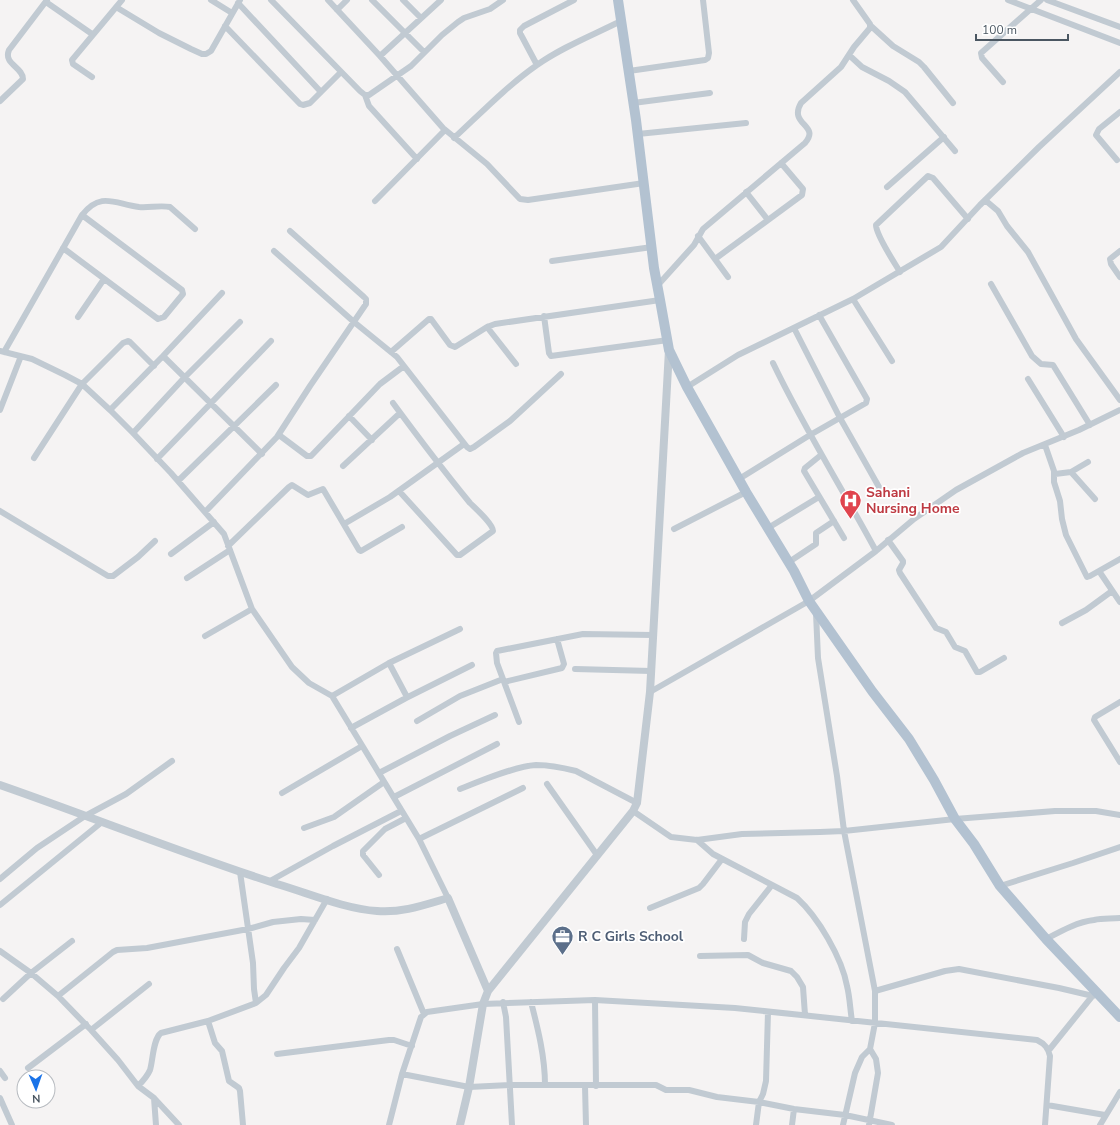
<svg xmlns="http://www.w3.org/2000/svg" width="1120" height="1125" font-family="'Nunito Sans',sans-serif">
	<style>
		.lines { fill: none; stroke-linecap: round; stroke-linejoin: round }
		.minor { stroke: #c1cad2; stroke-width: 6 }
		.tertiary { stroke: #c1cad2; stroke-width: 8 }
		.primary { stroke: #b3c2d1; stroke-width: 10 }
		.labels { text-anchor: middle; stroke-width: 3.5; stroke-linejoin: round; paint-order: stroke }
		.health-label { font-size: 14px; font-weight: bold; fill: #be3a42; stroke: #fff; text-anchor: start }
		.service-label { font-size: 14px; font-weight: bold; fill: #4e5e75; stroke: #fff; text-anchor: start }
	</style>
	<rect width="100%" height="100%" fill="#f5f3f3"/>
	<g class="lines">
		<path class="minor" d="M211 0 232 13
			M271 0 360 91 365 95H369L411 66 442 35 458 22 464 18 490 9 503 0
			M328 0 380 56 443 128 487 164 520 199 528 200 644 183
			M372 0 424 52
			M403 0 421 18
			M1008 0 1120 43
			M1047 0 1120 27
			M46 2 92 34
			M238 3 321 92
			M116 7 159 33 191 49 202 54H206L211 51 240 0
			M337 10 347 0
			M225 26 300 104 303 105 310 103 341 72
			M871 26 893 46 919 62 924 67 953 103
			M849 55 862 67 889 81 905 92 955 151
			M380 56 441 0
			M537 65 520 33V30L524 26 574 0
			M629 71 705 60 708 58 709 53 703 0
			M92 77 73 64 72 60 122 0
			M1003 82 982 58 981 53 1041 0
			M365 95 369 106 417 159
			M0 101 23 79C23 67 3 64 9 50L47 0
			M633 103 710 93
			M638 134 746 123
			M454 138C481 113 507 86 537 65 562 47 593 35 621 21
			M1117 160 1096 135 1099 129 1120 112
			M887 187 944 137
			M746 192 768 220
			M985 200 998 211 1007 226 1028 252 1076 339 1120 400
			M375 201 445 130
			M698 236 728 277
			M63 248 158 319 164 317 183 294 182 290 82 215
			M274 251 354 322 397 357 467 447 470 449 474 447 510 421 561 374
			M1120 251 1110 259 1111 264 1120 277
			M715 259 802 195 803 189 781 163
			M552 261 652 247
			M900 272C894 262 876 235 876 225L928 176 933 178 968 219
			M991 284 1032 356 1041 364 1053 365 1090 425
			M658 285 694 245 703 229 805 143C821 125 788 125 801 103L841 67 854 47 870 28V24L853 0
			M853 299 892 361
			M544 316 549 353 551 356 668 340
			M78 317 104 279
			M487 327 516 364
			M794 328 840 418 879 487
			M0 351 32 359 65 375 82 384 110 410 133 433 171 473 224 534 252 609 292 667 309 683 332 696 419 839 448 898
			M4 352 82 215C101 191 115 204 139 207 149 208 160 205 170 207L195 229
			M391 352 429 319H431L450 345 455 347 487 327 495 324 660 300
			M163 356 262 454
			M773 363C804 428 842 488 876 551
			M1028 379 1064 437
			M687 387 738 355 853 299 941 247 980 205 1039 147 1120 72
			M393 403C418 437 443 470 470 503 476 509 493 524 493 531L460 555H457L399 491
			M0 410 21 356
			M110 410 163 356 222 293
			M349 416 372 440
			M133 433 184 378 240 322
			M279 435 307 456H311L380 384 404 366
			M1045 445 1054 471V482L1060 501 1062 519 1066 535 1087 577 1090 576 1120 559
			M821 455 805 468 804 471 844 538
			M34 458 82 384 123 343 128 341 130 342 154 366
			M157 459 271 341
			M343 466 400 413
			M1071 472 1095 499
			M1055 474 1071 472 1088 462
			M739 479 810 435 866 403 867 399 819 315
			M178 481 276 385
			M0 511 108 576H113L138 557 155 541
			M205 512 277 437 310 386 366 304V299L364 297 290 231
			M344 524 390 497 464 444
			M768 528 819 497
			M674 529 746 492
			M888 540 903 561V563L899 570 900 573 936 628 946 632 955 647 965 651 977 672H980L1004 658
			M228 546 289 487 292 485 308 495 323 489 359 550 361 551 402 527
			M171 554 214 522
			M789 562 816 544V533L834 521
			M1099 571 1120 602
			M187 578 230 550
			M816 613 818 658 837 776 844 831 875 991V1023L870 1049 876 1059 878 1073 869 1125
			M1062 623 1086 610 1112 591
			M205 636 252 609
			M389 663 407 697
			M575 669 651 671
			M504 682 562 668 564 664 557 639
			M650 692 809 601 876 551 914 519 956 490 1023 453 1079 430 1120 410
			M332 696 389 663 460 629
			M1120 702 1095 717 1094 720 1120 762
			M417 721 460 696 503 679
			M519 722 497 663 496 653 497 651 583 634 653 635
			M351 728 406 698 472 665
			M379 773 450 736 495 715
			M547 784 597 855
			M460 789C480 781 516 766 536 765 549 765 564 768 576 771L637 803
			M282 793 362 746
			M394 797 497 744
			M633 811 671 837 697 840 742 834 820 832 844 831 955 819 1055 811H1096L1120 815
			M304 828 334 817 384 782
			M419 839 523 788
			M697 840 713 854 797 898C818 917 842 958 847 986 850 998 850 1009 852 1021
			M240 872 253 963 254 989 256 1003
			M379 875 363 855V851L385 829 406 818
			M0 879 37 848 85 816 126 794 172 761
			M270 881 333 846 401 811
			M1000 886 1073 863 1120 847
			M0 905 102 822
			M650 908 699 888 703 884 722 859
			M744 939 745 922 749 914 772 885
			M1046 939C1061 931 1077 922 1094 920 1103 918 1111 919 1120 918
			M397 949 424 1014
			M0 951 31 973 58 996 91 1030 118 1060 138 1086 154 1098 179 1125
			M700 956 748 955 763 963 791 971 797 977 803 987 805 1015
			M875 991 945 971 959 969 1059 988 1093 996
			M58 996 113 952 117 950 147 948 248 929 273 922 301 919 315 920
			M3 999 31 973 72 941
			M595 1000 596 1086
			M503 1002 506 1017 512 1125
			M531 1002C538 1029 545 1057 545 1085
			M208 1021 215 1043 222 1051 229 1081 239 1088 240 1091 243 1125
			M91 1030 149 984
			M1049 1050 1094 994
			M277 1054 389 1040H394L412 1046
			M28 1068 86 1024
			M0 1071 5 1078
			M402 1074 469 1087 510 1085H656L666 1090H689L717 1097 759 1102 794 1109 845 1115 892 1125
			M138 1086C143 1081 147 1077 150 1070 153 1060 153 1039 161 1033L208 1021 256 1003 266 995 284 968 299 948 327 899
			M585 1086 586 1125
			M0 1098 12 1125
			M154 1098 156 1125
			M1047 1105 1105 1115
			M389 1125 402 1074 421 1017 427 1012 483 1004 595 1000 735 1008 1037 1040C1045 1044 1048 1048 1050 1056L1045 1125
			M756 1125 759 1102 763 1094 766 1081 768 1012
			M792 1125 794 1109
			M843 1125 855 1073 862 1057 870 1049
			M1100 1125 1120 1092"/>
		<path class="tertiary" d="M0 785C92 817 184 854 277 884 308 893 345 909 377 911 402 913 424 905 448 898L488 991
			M460 1125 469 1087 483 1004 488 991 633 811 637 803 650 692 669 350"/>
		<path class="primary" d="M618 0 636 120 654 268 660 300 669 350 687 387 746 492 794 571 809 601 872 691 909 739 934 780 955 819 974 844 1000 886 1046 939 1120 1017"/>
	</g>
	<defs>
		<symbol id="hospital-pin" viewBox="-11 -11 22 30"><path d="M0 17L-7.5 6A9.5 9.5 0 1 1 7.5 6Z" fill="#e0444e" stroke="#fff"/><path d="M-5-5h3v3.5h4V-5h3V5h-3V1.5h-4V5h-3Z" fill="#fff"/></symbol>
		<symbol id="office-pin" viewBox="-11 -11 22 30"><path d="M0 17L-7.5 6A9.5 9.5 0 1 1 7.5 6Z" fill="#5c6f8a" stroke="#fff"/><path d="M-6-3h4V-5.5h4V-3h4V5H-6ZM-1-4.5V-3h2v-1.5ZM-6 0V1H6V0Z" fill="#fff"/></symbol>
	</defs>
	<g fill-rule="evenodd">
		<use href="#hospital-pin" x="838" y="488" width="25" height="34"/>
		<use href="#office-pin" x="550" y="924" width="25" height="34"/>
	</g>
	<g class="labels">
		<g class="health-label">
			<text x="866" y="497">Sahani<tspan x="866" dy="16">Nursing Home</tspan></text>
		</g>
		<g class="service-label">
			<text x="578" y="941">R C Girls School</text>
		</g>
	</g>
	<g transform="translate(36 1089) rotate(178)"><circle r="19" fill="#ffffff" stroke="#b7bbc0"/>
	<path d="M0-3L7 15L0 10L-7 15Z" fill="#1a73e8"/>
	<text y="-6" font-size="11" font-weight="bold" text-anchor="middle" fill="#4a5661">N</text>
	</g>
	<path d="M976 34v6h92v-6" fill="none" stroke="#4a5661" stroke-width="2"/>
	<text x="982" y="34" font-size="12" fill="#4a5661" stroke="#ffffff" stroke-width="3" paint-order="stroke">100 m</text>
</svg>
